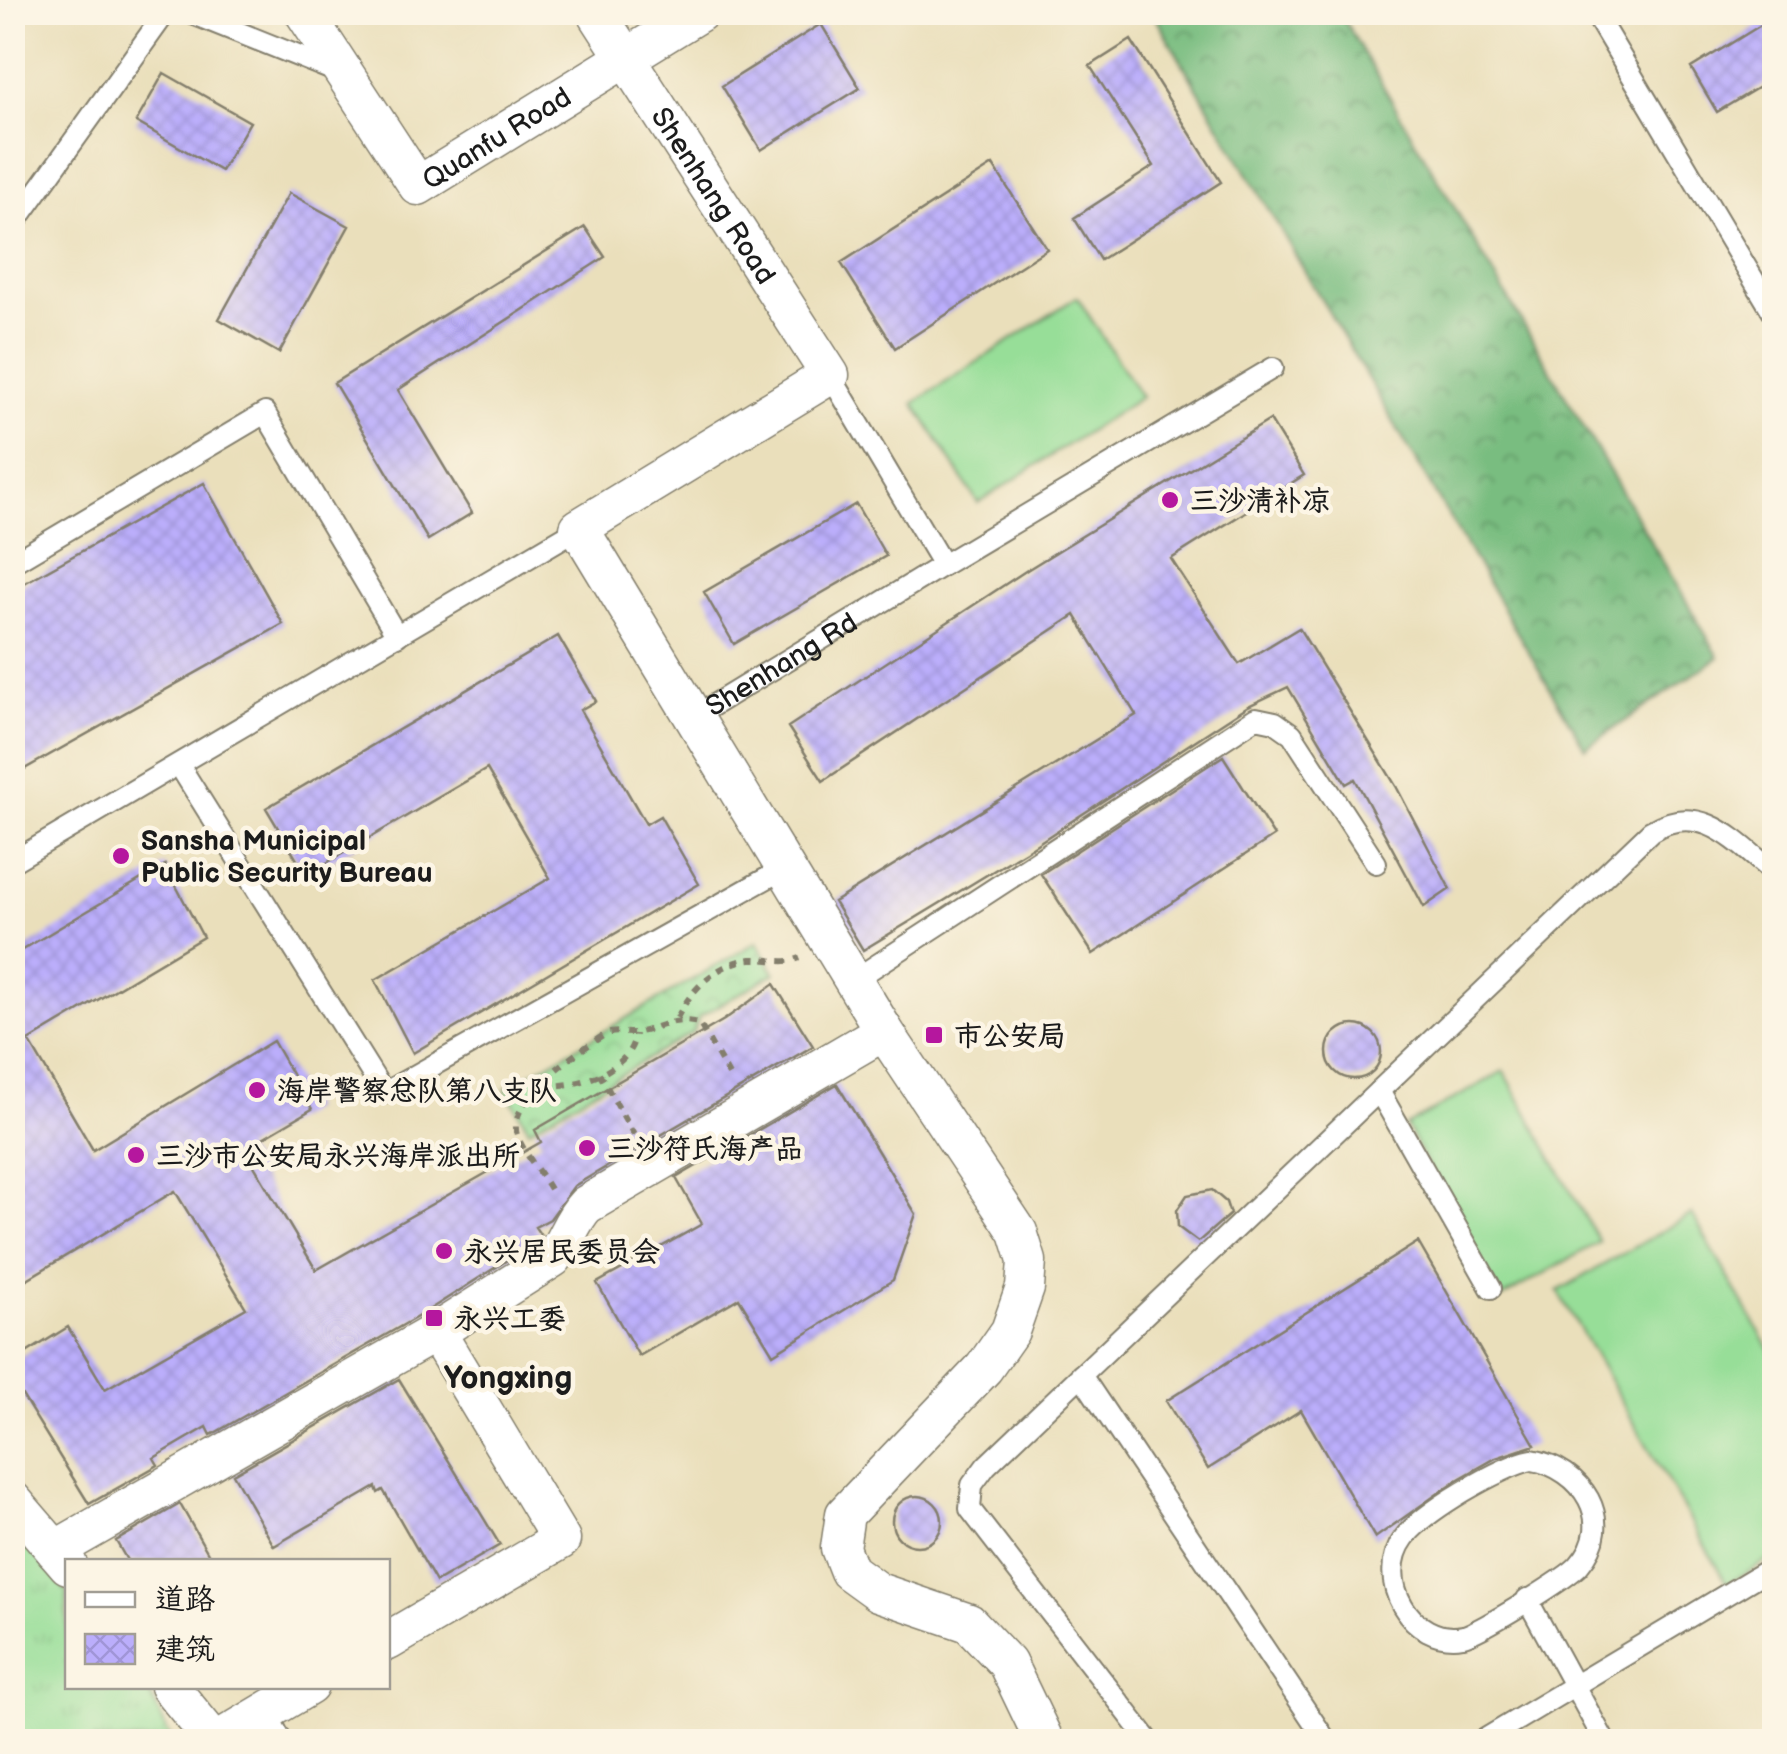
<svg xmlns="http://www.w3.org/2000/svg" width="1787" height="1754" font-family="'Balsamiq Sans','LXGW WenKai TC',sans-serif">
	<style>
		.grass { fill: url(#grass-tufts); stroke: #5a7d5a; stroke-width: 2.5 }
		.forest { fill: url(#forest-crowns); stroke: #4a6c4e; stroke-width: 2.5 }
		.park { fill: url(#park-crowns); stroke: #5a7d5a; stroke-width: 2.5 }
		.pitch { fill: #97de98; stroke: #5a7d5a; stroke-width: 2.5 }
		.building { fill: url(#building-cross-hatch) }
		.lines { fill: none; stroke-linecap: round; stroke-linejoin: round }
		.lane-casing { stroke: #837e6c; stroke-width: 24 }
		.street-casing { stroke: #837e6c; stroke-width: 41 }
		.path { stroke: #837e6c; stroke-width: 6; stroke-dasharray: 8 8; stroke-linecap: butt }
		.lane { stroke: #fff; stroke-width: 20 }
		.street { stroke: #fff; stroke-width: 38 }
		.poi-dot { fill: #b5179e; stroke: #fcf5e5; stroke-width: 4 }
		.labels { text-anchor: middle; stroke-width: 9; stroke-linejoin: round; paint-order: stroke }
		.street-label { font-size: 28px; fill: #1c1c1c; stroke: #fcf5e5 }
		.poi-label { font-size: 28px; font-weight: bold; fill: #1c1c1c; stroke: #fcf5e5; text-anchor: start }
		.quarter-label { font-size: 32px; font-weight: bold; fill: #1c1c1c; stroke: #fcf5e5 }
	</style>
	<defs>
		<pattern id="grass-tufts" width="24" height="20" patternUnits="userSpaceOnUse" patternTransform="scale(2.5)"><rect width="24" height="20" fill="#97de98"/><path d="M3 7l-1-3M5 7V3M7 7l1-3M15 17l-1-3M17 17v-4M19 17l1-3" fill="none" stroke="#82be82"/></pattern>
		<pattern id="forest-crowns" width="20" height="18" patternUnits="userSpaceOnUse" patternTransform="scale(2.5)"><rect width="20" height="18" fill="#79bd80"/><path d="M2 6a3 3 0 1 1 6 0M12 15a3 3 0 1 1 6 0" fill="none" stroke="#629968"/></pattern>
		<pattern id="park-crowns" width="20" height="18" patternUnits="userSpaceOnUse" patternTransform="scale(2.5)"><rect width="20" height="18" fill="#97de98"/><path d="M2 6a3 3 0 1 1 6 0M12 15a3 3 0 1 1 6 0" fill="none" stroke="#82be82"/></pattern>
		<pattern id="building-cross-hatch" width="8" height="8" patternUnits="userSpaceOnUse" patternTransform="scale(2.5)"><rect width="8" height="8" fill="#bbaefb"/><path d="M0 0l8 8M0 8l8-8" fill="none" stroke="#a095d7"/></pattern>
	</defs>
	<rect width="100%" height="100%" fill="#fcf5e5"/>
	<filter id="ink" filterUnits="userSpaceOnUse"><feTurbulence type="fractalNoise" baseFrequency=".01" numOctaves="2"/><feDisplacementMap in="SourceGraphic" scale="20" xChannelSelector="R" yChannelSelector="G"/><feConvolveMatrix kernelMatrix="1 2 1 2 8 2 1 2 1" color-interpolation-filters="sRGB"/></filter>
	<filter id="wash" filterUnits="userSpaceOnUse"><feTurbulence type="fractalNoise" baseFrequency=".0048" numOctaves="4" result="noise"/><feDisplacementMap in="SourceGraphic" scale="40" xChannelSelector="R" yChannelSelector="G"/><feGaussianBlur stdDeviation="2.25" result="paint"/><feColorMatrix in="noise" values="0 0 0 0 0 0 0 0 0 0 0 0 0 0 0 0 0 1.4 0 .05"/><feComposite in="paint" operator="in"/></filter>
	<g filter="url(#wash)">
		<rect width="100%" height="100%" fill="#eadfbb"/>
		<path class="grass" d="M12 1528 67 1592 68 1686 147 1687 170 1737 167 1741H19L12 1730Z"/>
		<path class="forest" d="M1153 13H1340L1719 657 1585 748Z"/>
		<path class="park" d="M757 942 775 973 699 1017 693 1032 529 1129 505 1089Z"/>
		<path class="pitch" d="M1077 297 1141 397 978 503 914 403Z
			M1504 1071 1599 1242 1501 1298 1406 1126Z
			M1692 1214 1774 1357V1557L1727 1584 1558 1291Z"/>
		<g id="blocks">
			<path class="building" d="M1774 17V78L1717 112 1691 68Z
				M821 24 860 88 761 150 722 86Z
				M1131 40 1221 182 1100 260 1074 218 1154 166 1090 66Z
				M164 73 250 122 221 171 136 122Z
				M993 165 1047 249 895 348 841 263Z
				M289 193 349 226 279 353 219 319Z
				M585 227 605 257 398 390 472 513 428 540 334 383Z
				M1270 420 1304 475 1171 559 1239 664 1299 628 1396 786 1450 889 1424 907 1355 779 1346 784 1288 687 1248 706 1026 851 863 950 834 902 1136 715 1075 615 823 781 788 727 1027 570Z
				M204 483 283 624 12 776V590Z
				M856 504 886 556 734 644 704 592Z
				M558 636 596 701 580 710 646 824 660 816 699 884 413 1053 375 980 550 878 487 769 306 875 266 808Z
				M1223 756 1274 836 1093 954 1041 874Z
				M165 865 203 937 29 1041 93 1150 273 1041 312 1109 244 1149 316 1270 541 1142 535 1130 724 1020 774 984 813 1046 574 1186 550 1219 535 1227 541 1236 537 1241 424 1313 211 1435 207 1427 154 1458 158 1465 89 1504 12 1379V1362L68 1327 105 1389 246 1308 175 1191 12 1288V956Z
				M1327 1052a27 27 0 1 1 54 0a27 27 0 1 1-54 0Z
				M837 1084 916 1214 893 1280 773 1354 739 1298 639 1356 597 1283 702 1224 676 1178Z
				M1212 1190 1226 1202 1230 1214 1198 1242 1178 1227 1177 1210 1187 1195Z
				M1418 1242 1535 1445 1496 1458 1457 1480 1375 1538 1301 1410 1208 1469 1166 1401Z
				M399 1379 500 1545 436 1582 383 1490 378 1493 376 1487 274 1546 233 1474Z
				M892 1521a25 25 0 1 1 50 0a25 25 0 1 1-50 0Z
				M180 1504 213 1562H128L116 1541Z"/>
		</g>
	</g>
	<g filter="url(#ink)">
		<use href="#blocks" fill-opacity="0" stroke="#837e6c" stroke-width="2.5"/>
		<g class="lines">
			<defs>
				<g id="lane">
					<path d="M188 12 340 73"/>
					<path d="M1594 12 1774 314"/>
					<path d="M12 227 166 12"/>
					<path d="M12 563 265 413 397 636"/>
					<path d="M943 565 1273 368"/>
					<path id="s1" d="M694 717 943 565 830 375"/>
					<path d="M179 765 384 1093 785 868"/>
					<path d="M12 862 579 528"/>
					<path d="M854 980 1256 718 1275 722 1292 734 1376 863"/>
					<path d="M1379 1091 1491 1288"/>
					<path d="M1081 1375 1327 1742"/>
					<path d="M1532 1460C1581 1468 1618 1521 1579 1565 1569 1577 1477 1634 1463 1636 1411 1646 1374 1579 1404 1538 1423 1512 1501 1466 1532 1460Z"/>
					<path d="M1527 1599 1605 1742"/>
					<path d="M266 1712 282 1742"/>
					<path d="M1150 1742 970 1509 972 1485 986 1466 1651 831C1701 800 1736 842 1774 873"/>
					<path d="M1480 1742 1774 1566"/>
				</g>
				<g id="street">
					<path id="s2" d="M304 12 418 186 700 12"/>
					<path id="s3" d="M596 12 830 375 579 528 884 1031 1018 1232 1027 1261 1025 1288 1010 1331 984 1368 845 1514 840 1548 849 1571 878 1592 969 1623 1007 1663 1045 1742"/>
					<path d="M12 1500 68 1565"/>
					<path d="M55 1550 436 1332"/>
					<path d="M388 1641 561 1540 436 1332 553 1258C567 1240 570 1222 586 1205L884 1031"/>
					<path d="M169 1686 215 1742 309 1686"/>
				</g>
			</defs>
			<use href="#lane" class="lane-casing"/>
			<use href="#street" class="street-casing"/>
			<path class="path" d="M677 1018C691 989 717 963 751 959 769 958 782 965 800 958
				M599 1073 634 1135
				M544 1085C575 1089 632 1070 635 1034
				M550 1189C540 1172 524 1153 517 1135 506 1099 580 1050 606 1034 619 1030 629 1035 640 1032 664 1026 674 1017 699 1023L731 1079"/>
			<use href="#lane" class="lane"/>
			<use href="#street" class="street"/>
		</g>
	</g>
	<g class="poi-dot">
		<circle cx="1170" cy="500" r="10"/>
		<circle cx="121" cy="856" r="10"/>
		<rect x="924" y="1025" width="20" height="20" rx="5"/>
		<circle cx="257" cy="1090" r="10"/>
		<circle cx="587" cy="1148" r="10"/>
		<circle cx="136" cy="1155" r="10"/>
		<circle cx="444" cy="1251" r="10"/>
		<rect x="424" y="1308" width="20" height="20" rx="5"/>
	</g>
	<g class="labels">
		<g class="street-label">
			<text dy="10" stroke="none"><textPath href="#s2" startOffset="300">Quanfu Road</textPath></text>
			<text dy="10" stroke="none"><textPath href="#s3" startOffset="218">Shenhang Road</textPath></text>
			<text dy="10" stroke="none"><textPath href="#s1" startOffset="102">Shenhang Rd</textPath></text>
		</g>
		<g class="poi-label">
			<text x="1190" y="510">三沙清补凉</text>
			<text x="141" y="850">Sansha Municipal<tspan x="141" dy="32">Public Security Bureau</tspan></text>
			<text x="954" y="1045">市公安局</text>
			<text x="277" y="1100">海岸警察总队第八支队</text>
			<text x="607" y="1158">三沙符氏海产品</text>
			<text x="156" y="1165">三沙市公安局永兴海岸派出所</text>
			<text x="464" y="1261">永兴居民委员会</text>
			<text x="454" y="1328">永兴工委</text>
		</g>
		<g class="quarter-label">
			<text x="508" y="1388">Yongxing</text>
		</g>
	</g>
	<rect width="1787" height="1754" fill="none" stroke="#fcf5e5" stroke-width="50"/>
	<rect x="65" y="1559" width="325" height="130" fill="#fcf5e5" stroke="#a29e95" stroke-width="2.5"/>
	<rect x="85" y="1592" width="50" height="15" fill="#ffffff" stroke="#a29e95" stroke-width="2.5"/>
	<text x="155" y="1609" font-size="30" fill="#1c1c1c">道路</text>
	<rect x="85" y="1634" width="50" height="30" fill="url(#building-cross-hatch)" stroke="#a29e95" stroke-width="2.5"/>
	<text x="155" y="1659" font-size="30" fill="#1c1c1c">建筑</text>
</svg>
